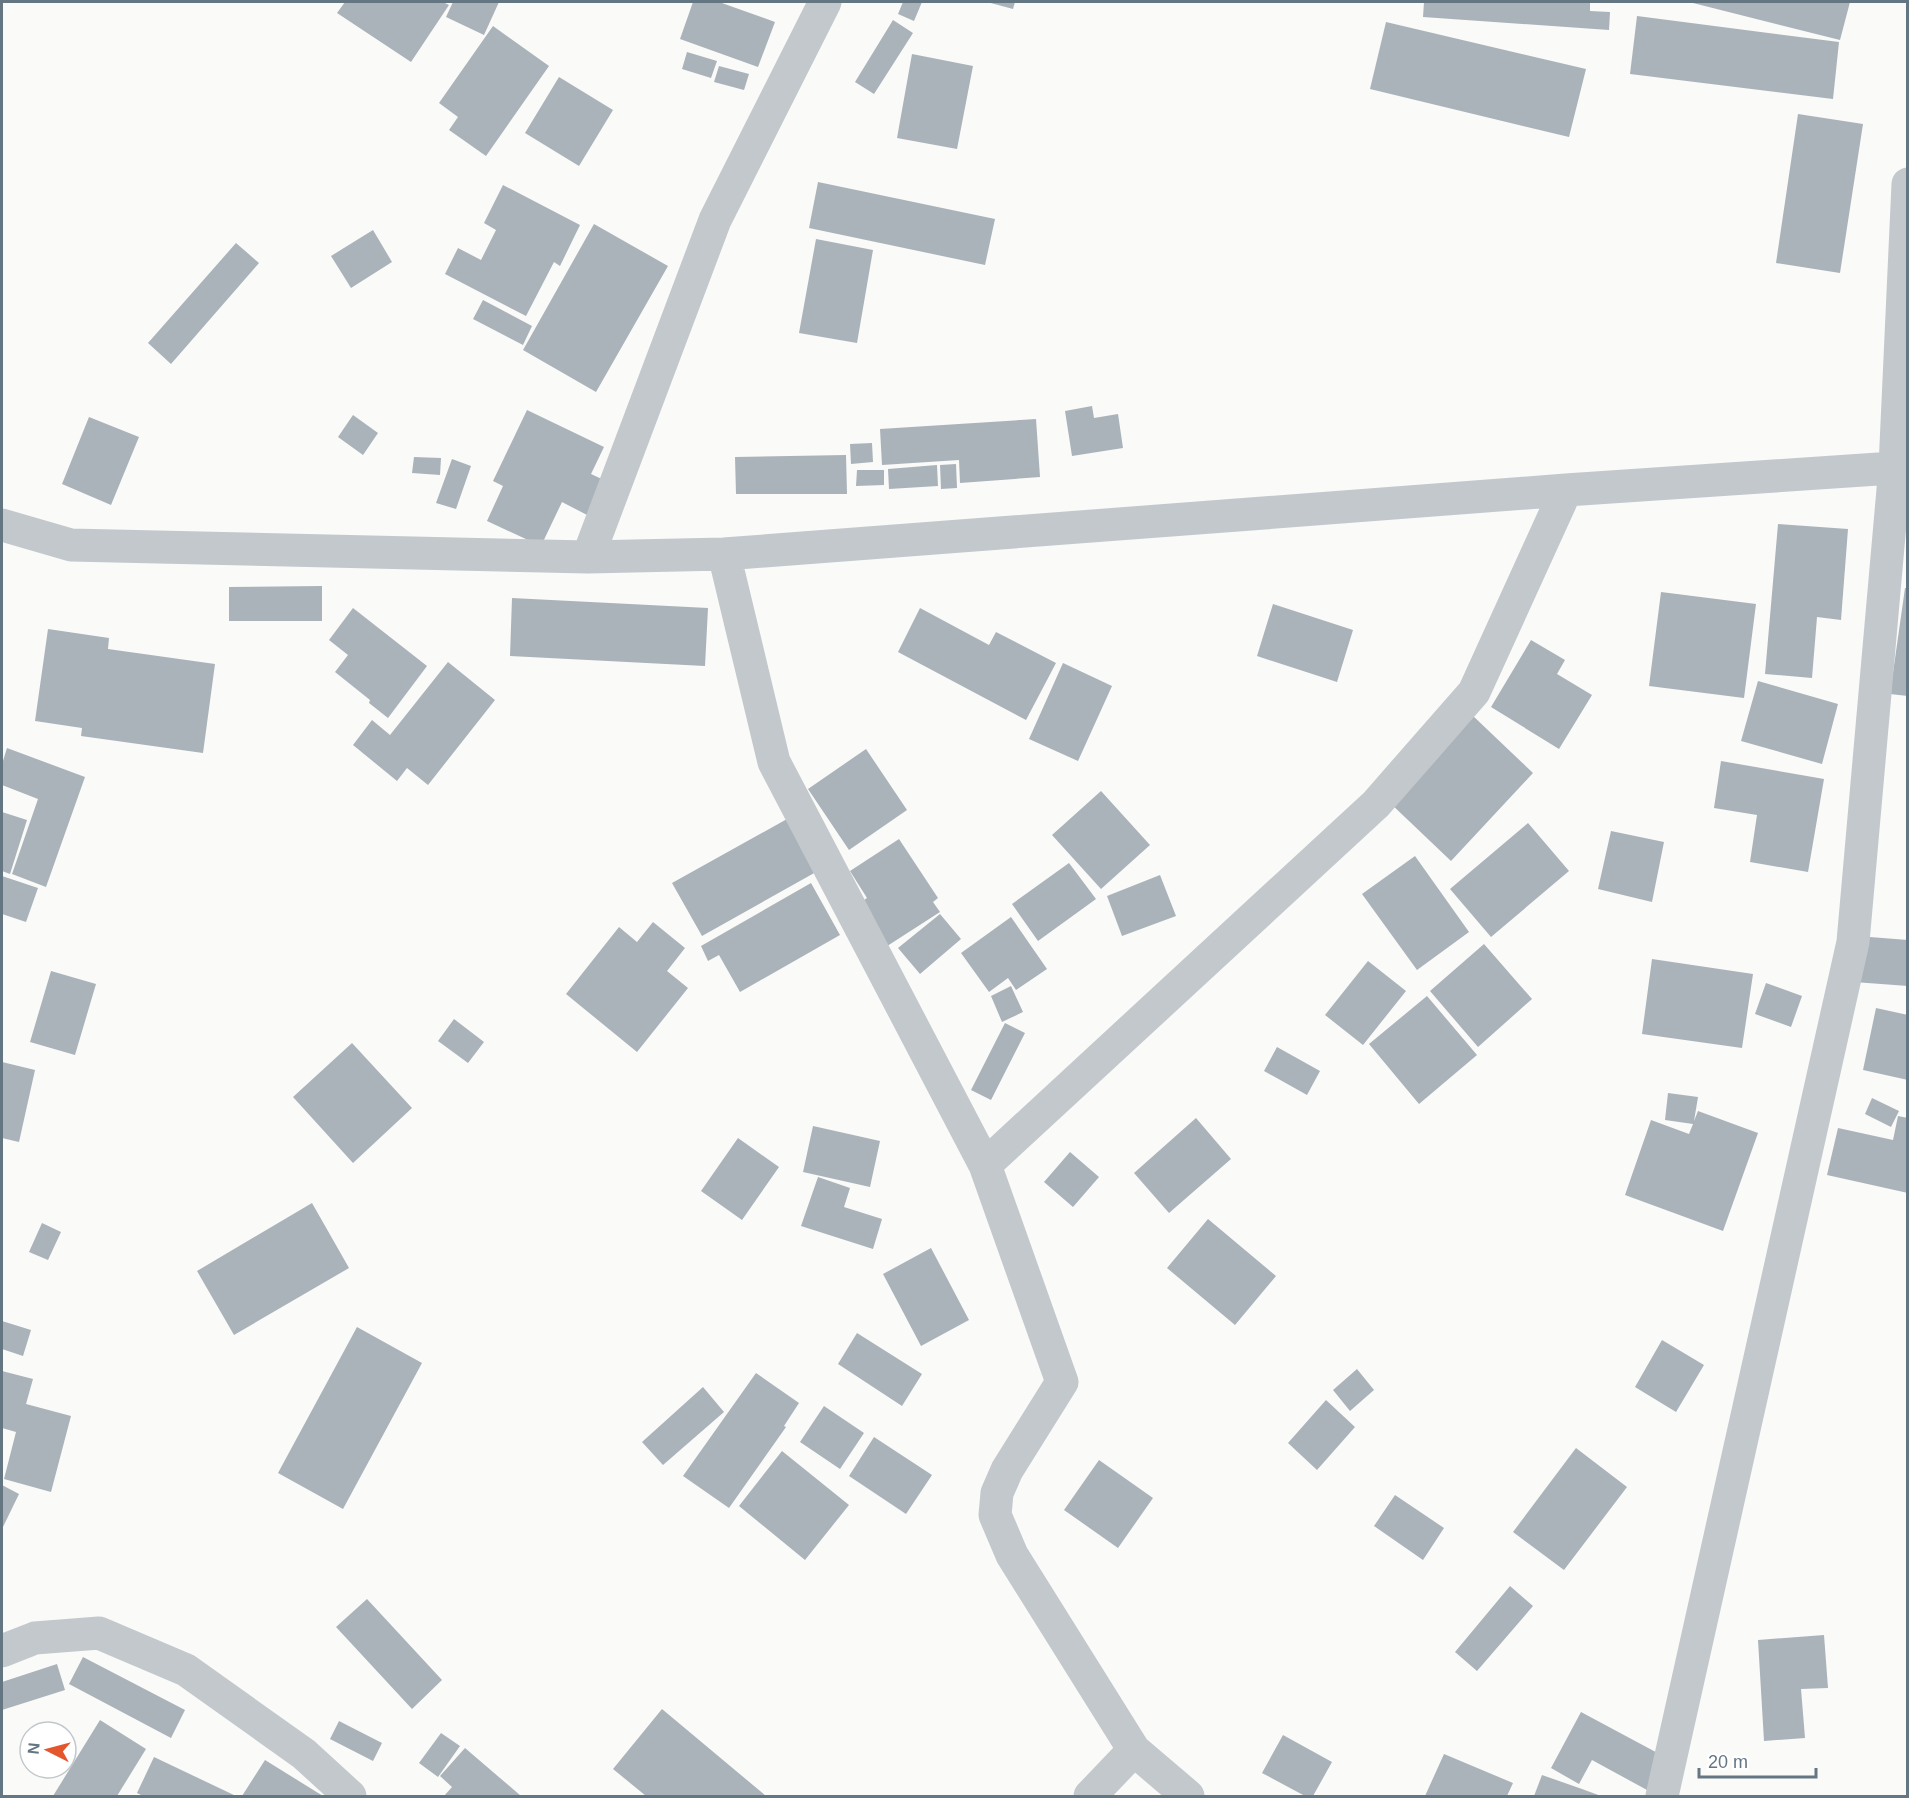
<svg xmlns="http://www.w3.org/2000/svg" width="1909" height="1798" font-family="Helvetica,sans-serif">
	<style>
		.building { fill: #aab3b9 }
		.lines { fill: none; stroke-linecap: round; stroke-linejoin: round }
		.minor { stroke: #c3c8cc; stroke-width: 33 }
	</style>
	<rect width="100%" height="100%" fill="#fafaf8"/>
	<path class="building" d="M345 2H443L449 5 411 62 337 13Z
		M453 2H499L484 35 446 17Z
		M693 2H719L775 22 758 67 680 39Z
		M903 2H922L914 21 898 14Z
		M987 2H1015L1013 9Z
		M1424 2H1590V11L1610 12 1609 30 1423 17Z
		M1689 2H1850L1840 40Z
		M1637 16 1839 42 1833 99 1630 74Z
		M893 20 913 33 874 94 855 82Z
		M1386 22 1586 69 1569 137 1370 89Z
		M493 26 549 66 486 156 449 130 458 117 439 103Z
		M687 52 717 61 711 78 682 69Z
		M912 54 973 66 957 149 897 138Z
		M719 66 749 74 744 90 714 82Z
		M559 77 613 110 579 166 525 133Z
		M1798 114 1863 124 1840 273 1776 263Z
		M818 182 995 219 985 265 809 228Z
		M503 185 580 225 560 266 554 262 526 316 445 274 458 248 481 260 496 230 484 223Z
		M594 224 668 266 596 392 523 350Z
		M373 230 392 262 351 288 331 256Z
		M816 239 873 250 857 343 799 333Z
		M236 243 259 263 171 364 148 343Z
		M483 300 532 326 523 345 473 319Z
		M1092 406 1094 418 1118 414 1123 448 1072 456 1065 411Z
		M527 410 604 447 591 474 606 481 589 516 562 502 541 546 487 521 503 486 493 481Z
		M353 415 378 433 363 455 338 437Z
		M89 417 139 437 111 505 62 484Z
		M1036 419 1040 477 960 483 959 460 882 465 880 429Z
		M872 443 873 462 851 464 850 444Z
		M846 455 847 494H736L735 457Z
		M414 457 441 458 440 475 412 473Z
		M452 459 471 466 456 509 436 503Z
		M956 464 957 488 941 489 940 465Z
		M937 465 938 486 889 489 888 469Z
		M857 470H884V485L856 486Z
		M1778 524 1848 529 1841 620 1817 617 1812 678 1765 674Z
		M322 586V621H229V587Z
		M1905 588H1908V696L1890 694Z
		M1661 592 1756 604 1744 698 1649 686Z
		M512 598 708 608 705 666 510 656Z
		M1273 604 1353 630 1337 682 1257 656Z
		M353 608 427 666 388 718 369 703 370 700 335 672 348 655 329 640Z
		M920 608 989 645 996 632 1056 663 1026 720 898 652Z
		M48 629 109 638 108 649 215 664 203 753 81 736 82 728 35 721Z
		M1531 640 1565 660 1557 674 1592 695 1559 749 1491 707Z
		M448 662 495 700 428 785 407 768 397 781 353 745 372 720 390 735Z
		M1063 663 1112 686 1078 761 1029 739Z
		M1758 681 1838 704 1822 764 1741 741Z
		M1471 714 1533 773 1451 861 1388 801Z
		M7 748 85 777 46 887 12 874 38 799 2 785V764Z
		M866 749 907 810 849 850 808 789Z
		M1721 761 1824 779 1808 872 1750 862 1757 815 1714 808Z
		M1101 791 1150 845 1101 889 1052 835Z
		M2 812 27 820 10 874 2 871Z
		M787 819 816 872 702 936 672 883Z
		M1528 823 1569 871 1491 937 1450 889Z
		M1611 831 1664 842 1652 902 1598 889Z
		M899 839 938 898 933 902 940 912 881 950 854 907 867 898 850 871Z
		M1415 856 1469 932 1417 970 1362 894Z
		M1069 863 1096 899 1038 941 1012 904Z
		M1160 875 1176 916 1122 936 1107 896Z
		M2 876 38 888 26 922 2 914Z
		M811 883 840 935 740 992 719 955 708 961 701 946Z
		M940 914 961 939 920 974 898 948Z
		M1011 917 1047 969 1016 990 1008 978 989 992 961 953Z
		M653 922 685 948 667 971 688 988 637 1052 566 994 619 927 637 942Z
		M1857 936 1908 940V986L1854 982Z
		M1484 944 1532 999 1478 1047 1430 991Z
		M1652 959 1753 974 1742 1048 1642 1034Z
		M1368 961 1406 991 1363 1045 1325 1015Z
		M51 971 96 984 75 1055 30 1042Z
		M1766 983 1802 996 1791 1027 1755 1014Z
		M1011 986 1023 1012 1002 1022 991 996Z
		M1427 996 1477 1055 1419 1104 1369 1044Z
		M1876 1008 1908 1015V1080L1863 1070Z
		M454 1019 484 1042 468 1063 438 1041Z
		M1005 1023 1025 1033 991 1100 971 1090Z
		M352 1043 412 1108 353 1163 293 1097Z
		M1277 1047 1320 1071 1307 1095 1264 1071Z
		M2 1062 35 1070 19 1142 2 1138Z
		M1668 1093 1698 1097 1694 1121 1698 1111 1758 1133 1723 1231 1625 1195 1651 1120 1689 1134 1693 1124 1665 1120Z
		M1872 1098 1899 1111 1891 1127 1865 1114Z
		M1898 1116 1908 1118V1193L1827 1175 1838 1128 1893 1140Z
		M1196 1118 1231 1159 1169 1213 1134 1173Z
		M813 1126 880 1141 870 1187 803 1172Z
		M738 1138 779 1167 742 1220 701 1191Z
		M1070 1152 1099 1177 1073 1207 1044 1182Z
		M818 1177 850 1188 844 1207 882 1219 873 1249 801 1226Z
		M312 1203 349 1268 234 1335 197 1271Z
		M1208 1219 1276 1276 1235 1325 1167 1268Z
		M42 1223 61 1232 48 1260 29 1252Z
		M931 1248 969 1320 921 1346 883 1274Z
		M2 1321 31 1330 23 1356 2 1349Z
		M357 1327 422 1363 343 1509 278 1473Z
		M857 1333 922 1374 902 1406 838 1364Z
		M1662 1340 1704 1365 1676 1412 1635 1387Z
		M1357 1369 1374 1390 1350 1411 1333 1390Z
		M2 1371 33 1379 26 1404 71 1416 51 1492 4 1479 16 1432 2 1428Z
		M756 1373 799 1403 784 1426 786 1427 729 1508 683 1476Z
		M703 1387 724 1412 663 1465 642 1442Z
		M1326 1400 1355 1427 1317 1470 1288 1443Z
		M824 1406 864 1433 840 1469 800 1442Z
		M874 1437 932 1475 906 1514 849 1476Z
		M1576 1448 1627 1487 1564 1570 1513 1532Z
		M782 1451 849 1505 805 1560 739 1506Z
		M1099 1460 1153 1498 1118 1548 1064 1510Z
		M2 1485 19 1494 2 1529Z
		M1395 1495 1444 1528 1423 1560 1374 1526Z
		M1510 1586 1533 1606 1477 1671 1455 1652Z
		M367 1599 442 1680 412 1709 336 1627Z
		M1824 1635 1828 1688 1801 1689 1805 1738 1764 1741 1758 1640Z
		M83 1657 185 1710 171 1738 69 1684Z
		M57 1664 65 1690 2 1710V1682Z
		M662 1709 766 1796H646L613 1769Z
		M1581 1712 1665 1757 1647 1790 1592 1760 1579 1784 1551 1768Z
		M100 1720 146 1749 117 1796H53Z
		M339 1721 382 1743 373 1761 330 1739Z
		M441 1733 460 1746 438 1777 419 1763Z
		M1283 1735 1332 1762 1313 1796H1305L1262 1773Z
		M465 1748 521 1796H444L452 1787 440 1776Z
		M1444 1754 1513 1783 1507 1796H1425Z
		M154 1757 236 1796H143L137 1793Z
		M265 1760 323 1796H242Z
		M1542 1775 1582 1789 1601 1796H1534Z"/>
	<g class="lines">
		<path class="minor" d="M2 525 71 545 588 557 724 554 1566 490 1908 467
			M724 554 774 762 985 1165 1062 1382 1007 1470 997 1493 995 1515 1012 1555 1134 1750
			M588 557 715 220 825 2
			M985 1165 1376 804 1474 692 1566 490
			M2 1651 35 1638 99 1633 186 1670 304 1754 350 1796
			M1090 1796 1134 1750 1188 1796
			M1662 1796 1853 942 1895 467 1908 184"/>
	</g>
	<rect width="1909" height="1798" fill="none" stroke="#657683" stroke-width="6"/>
	<g transform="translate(48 1750) rotate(276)"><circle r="28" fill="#ffffff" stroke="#c1c8cd" stroke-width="1.5"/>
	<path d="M0-4.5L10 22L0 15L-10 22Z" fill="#e4572e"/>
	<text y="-9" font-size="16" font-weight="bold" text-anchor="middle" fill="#657683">N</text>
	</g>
	<path d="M1699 1768v9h117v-9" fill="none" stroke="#657683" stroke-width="3"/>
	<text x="1708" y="1768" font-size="18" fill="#657683" stroke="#ffffff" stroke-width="4.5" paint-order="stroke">20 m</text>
</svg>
